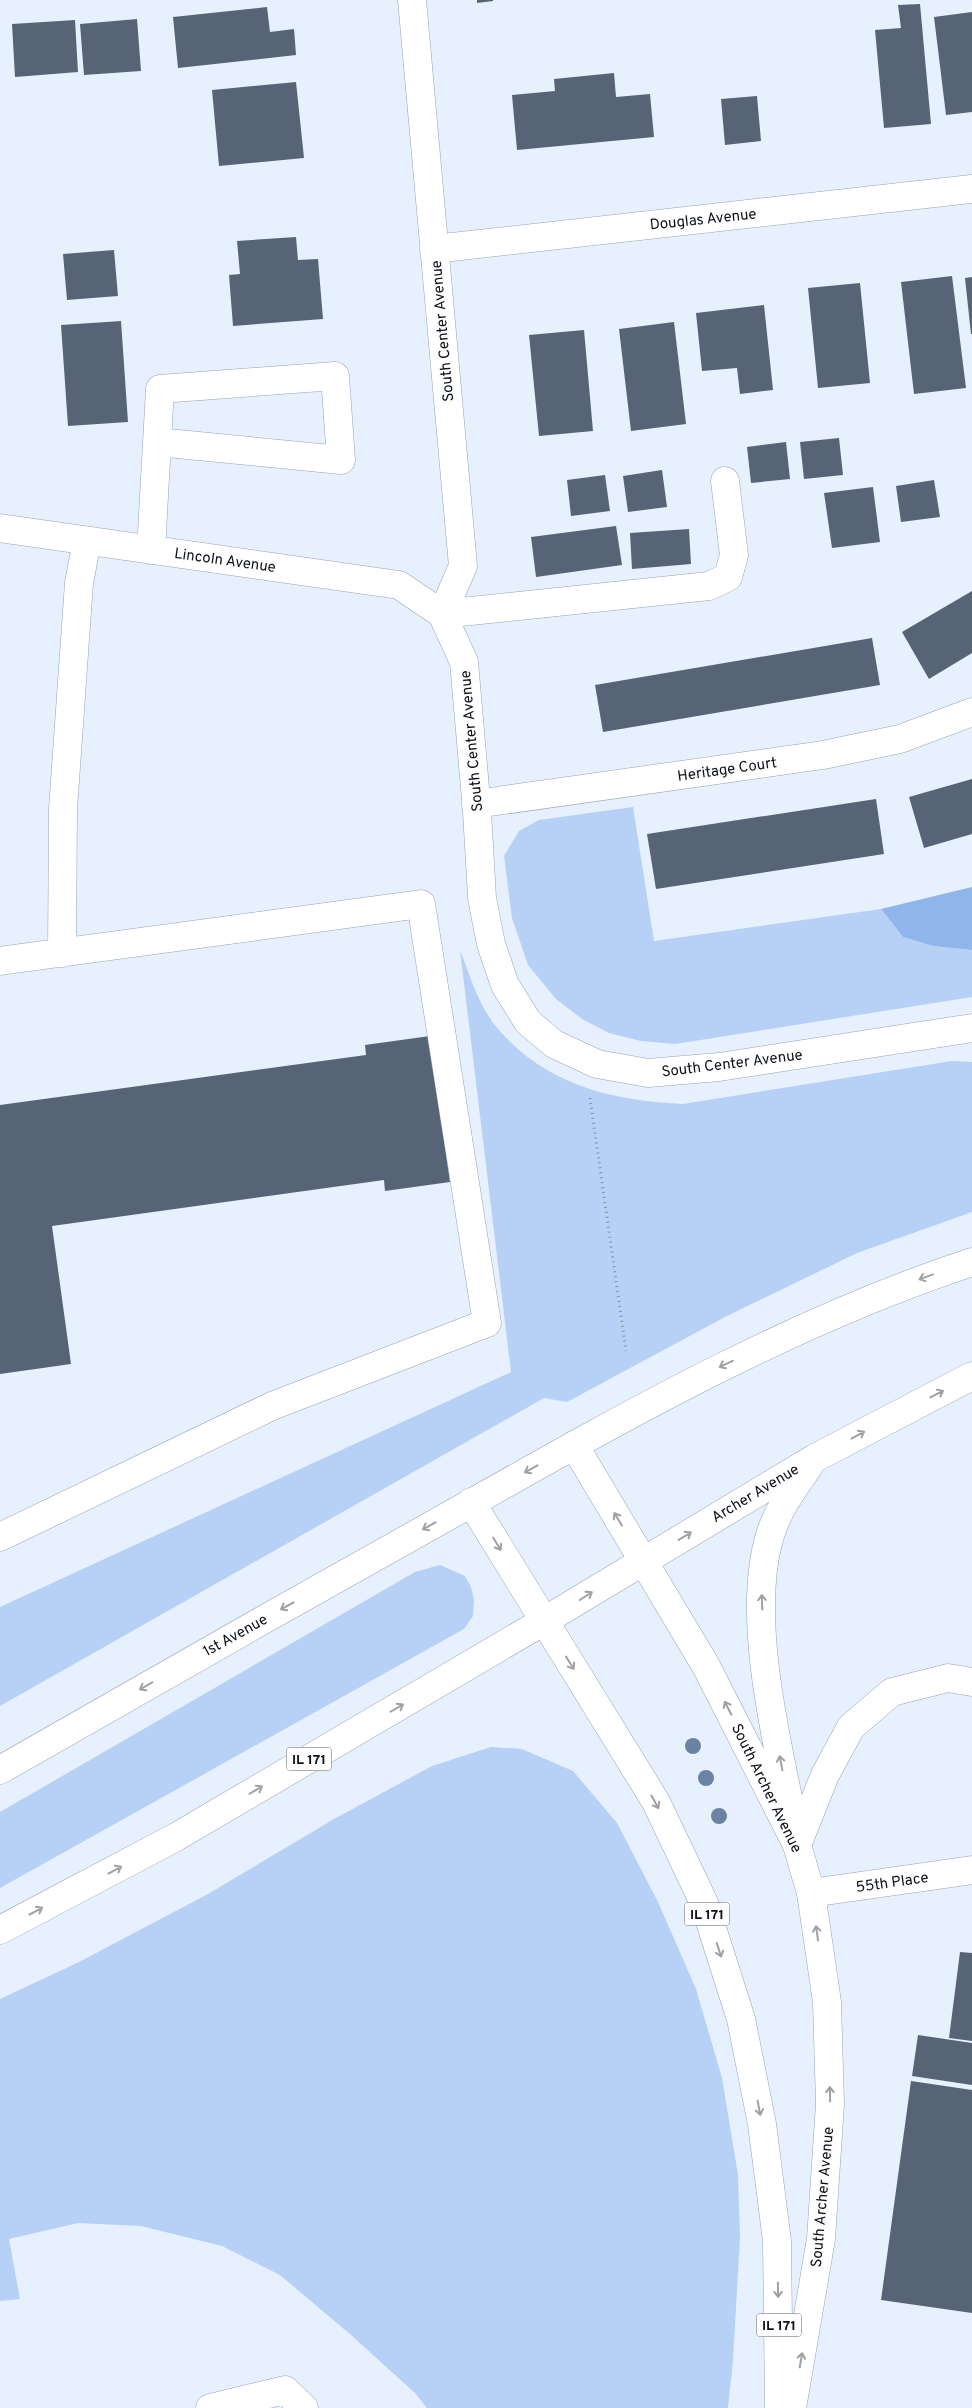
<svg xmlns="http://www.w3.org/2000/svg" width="972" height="2408" font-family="Overpass,sans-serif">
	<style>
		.green { fill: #b6d0f6 }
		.forest { fill: #90b5ea }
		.building { fill: #576476 }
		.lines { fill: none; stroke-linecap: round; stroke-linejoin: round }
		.minor-casing { stroke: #95a3b7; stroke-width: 29 }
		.major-casing { stroke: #95a3b7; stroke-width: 29 }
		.path { stroke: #8a919c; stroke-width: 3; stroke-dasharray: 1 4; stroke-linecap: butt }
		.minor { stroke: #fff; stroke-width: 28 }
		.major { stroke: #fff; stroke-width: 28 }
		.tree { fill: #6b83a3 }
		.oneway { stroke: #9ea0a3 }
		.labels { text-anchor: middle; stroke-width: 5; stroke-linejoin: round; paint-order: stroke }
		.shield { fill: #fdfdfd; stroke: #54585d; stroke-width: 1 }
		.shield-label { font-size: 14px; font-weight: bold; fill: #0c1118 }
		.street-label { font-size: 15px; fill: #0c1118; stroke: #fdfdfd }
	</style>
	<rect width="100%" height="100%" fill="#e7f0fd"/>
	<path class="green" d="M633 807 654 941 881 909 903 937 933 946 972 950V997L675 1044 641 1041 609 1033 582 1019 556 999 528 965 512 918 504 856 519 831 539 820Z
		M460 950C470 976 479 1007 498 1029 546 1085 612 1101 683 1104L952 1061 972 1062V1212L857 1253 725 1317 567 1402 544 1398 0 1706V1607L511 1372Z
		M440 1565 465 1576 471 1587 474 1600 473 1616 464 1629 0 1888V1812L415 1572Z
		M491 1747 522 1749 573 1771 617 1823 658 1902 696 1989 722 2078 738 2175 740 2238 733 2360 728 2408H427L415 2393 351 2335 280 2275 222 2246 141 2226 78 2223 9 2239 20 2299 0 2301V1999L79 1962 208 1894 334 1819 432 1766Z"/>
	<path class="forest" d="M972 887V950L933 946 903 937 881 909Z"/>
	<path class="building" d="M477 0H493V1L477 3Z
		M920 4 931 124 884 128 875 30 901 28 898 5Z
		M267 7 270 32 294 29 296 55 178 68 173 17Z
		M972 12V112L946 115 934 17Z
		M137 19 141 71 84 75 80 24Z
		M75 20 78 72 15 77 12 24Z
		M614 73 616 97 650 94 654 137 517 150 512 95 555 91 554 79Z
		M296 82 304 158 219 166 212 90Z
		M757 96 761 141 725 145 721 99Z
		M296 237 298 260 318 259 323 319 233 326 229 275 240 274 237 241Z
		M114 250 118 296 67 300 63 254Z
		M952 276 966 388 914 394 901 282Z
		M972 277V334H971L965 278Z
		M860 283 870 383 818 388 808 288Z
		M764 305 773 390 740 394 737 368 702 371 696 313Z
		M121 321 128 422 68 426 61 325Z
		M674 322 686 424 631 431 619 329Z
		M584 330 593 431 539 436 529 335Z
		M839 438 843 475 804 479 800 442Z
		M786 442 790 479 751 483 747 447Z
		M662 470 667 507 628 512 623 476Z
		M605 475 610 511 571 516 567 480Z
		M934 480 940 517 901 522 896 486Z
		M873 487 880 542 832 548 824 493Z
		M616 526 622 565 536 577 531 537Z
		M689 529 691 564 632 569 630 533Z
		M972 591V653L929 679 902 632Z
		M872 638 880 685 603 732 595 685Z
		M972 779V834L924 848 909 797Z
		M876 799 884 854 656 889 647 834Z
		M430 1036 450 1182 385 1191 384 1180 52 1226 71 1364 0 1374V1105L366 1055 365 1045Z
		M960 1952 972 1953V2041L949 2038Z
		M918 2035 972 2043V2085L912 2076Z
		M911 2081 972 2090V2313L881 2300Z"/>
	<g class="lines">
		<defs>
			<path id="minor" d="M412 0 463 566 442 614 464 662 477 811 482 898 491 944 505 985 528 1022 554 1044 597 1064 648 1073 719 1067 972 1028
				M434 249 972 189
				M0 528 399 585 442 614
				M151 550 160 389 335 376 341 460 157 442
				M442 614 709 586 728 577 734 555 725 481
				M476 804 823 755 900 739 972 712
				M62 953 63 809 79 583 87 541
				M0 961 421 904 487 1323 272 1406 0 1537
				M797 1845 825 1775 851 1727 892 1692 948 1678 972 1682
				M811 1893 972 1870
				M210 2408 285 2390 304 2408"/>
			<path id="major" d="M574 1445 706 1666 797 1845 811 1893 827 2002 830 2104 821 2239 792 2408
				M471 1502 656 1802 704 1903 741 2019 762 2124 777 2241 779 2407
				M0 1770C155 1681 310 1593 466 1506 629 1414 793 1321 972 1262
				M791 1812C775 1734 747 1616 769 1539 776 1512 793 1489 809 1466
				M0 1930 176 1837 544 1621 815 1458 972 1376"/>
		</defs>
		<use href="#minor" class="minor-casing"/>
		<use href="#major" class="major-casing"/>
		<path class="path" d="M590 1098 626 1351"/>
		<use href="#minor" class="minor"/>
		<use href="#major" class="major"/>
	</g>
	<g class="tree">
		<circle cx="693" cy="1746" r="8"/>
		<circle cx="706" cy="1778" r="8"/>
		<circle cx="719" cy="1816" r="8"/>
	</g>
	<defs><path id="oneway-shaft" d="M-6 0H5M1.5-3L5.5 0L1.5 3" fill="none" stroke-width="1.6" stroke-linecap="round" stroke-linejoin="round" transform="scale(1.25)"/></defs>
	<g class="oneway">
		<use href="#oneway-shaft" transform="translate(926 1277) rotate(160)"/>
		<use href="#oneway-shaft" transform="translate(726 1364) rotate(155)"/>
		<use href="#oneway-shaft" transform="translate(937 1394) rotate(-27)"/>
		<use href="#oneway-shaft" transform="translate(858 1435) rotate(-28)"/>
		<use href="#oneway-shaft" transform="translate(531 1469) rotate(151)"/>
		<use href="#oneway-shaft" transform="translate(618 1519) rotate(-121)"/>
		<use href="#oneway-shaft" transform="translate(429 1526) rotate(151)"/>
		<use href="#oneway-shaft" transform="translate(685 1536) rotate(-31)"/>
		<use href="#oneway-shaft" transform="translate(497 1544) rotate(59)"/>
		<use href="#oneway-shaft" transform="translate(586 1596) rotate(-32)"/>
		<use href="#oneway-shaft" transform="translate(762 1602) rotate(-92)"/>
		<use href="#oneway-shaft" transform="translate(287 1606) rotate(151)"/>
		<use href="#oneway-shaft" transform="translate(570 1663) rotate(58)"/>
		<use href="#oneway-shaft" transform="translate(146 1686) rotate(150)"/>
		<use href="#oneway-shaft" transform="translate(397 1708) rotate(-30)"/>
		<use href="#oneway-shaft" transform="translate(728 1708) rotate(-117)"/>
		<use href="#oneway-shaft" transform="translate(781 1763) rotate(-101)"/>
		<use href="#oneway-shaft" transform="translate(256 1790) rotate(-30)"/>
		<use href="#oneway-shaft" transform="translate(655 1802) rotate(61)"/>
		<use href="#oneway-shaft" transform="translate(115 1870) rotate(-28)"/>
		<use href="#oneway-shaft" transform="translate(36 1911) rotate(-28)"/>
		<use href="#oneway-shaft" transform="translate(817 1933) rotate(-98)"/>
		<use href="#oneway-shaft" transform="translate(719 1950) rotate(72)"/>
		<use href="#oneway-shaft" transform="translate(830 2094) rotate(-91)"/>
		<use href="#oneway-shaft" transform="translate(759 2108) rotate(79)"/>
		<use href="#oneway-shaft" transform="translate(778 2290) rotate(89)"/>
		<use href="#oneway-shaft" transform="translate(801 2360) rotate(-80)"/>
	</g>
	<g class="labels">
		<g class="shield">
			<rect x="286.5" y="1747.5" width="45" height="23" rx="4"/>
			<rect x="684.5" y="1902.5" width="45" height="23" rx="4"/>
			<rect x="756.5" y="2313.5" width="45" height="23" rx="4"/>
		</g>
		<g class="shield-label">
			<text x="309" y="1764">IL 171</text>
			<text x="707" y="1919">IL 171</text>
			<text x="779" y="2330">IL 171</text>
		</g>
		<g class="street-label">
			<text transform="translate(703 219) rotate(-6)" y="5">Douglas Avenue</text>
			<text transform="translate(442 331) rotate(-95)" y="5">South Center Avenue</text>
			<text transform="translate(225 560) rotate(8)" y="5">Lincoln Avenue</text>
			<text transform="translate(471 741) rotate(-95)" y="5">South Center Avenue</text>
			<text transform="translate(727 769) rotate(-8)" y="5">Heritage Court</text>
			<text transform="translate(732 1063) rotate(-7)" y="5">South Center Avenue</text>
			<text transform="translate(755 1493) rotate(-31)" y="5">Archer Avenue</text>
			<text transform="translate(235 1635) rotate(-29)" y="5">1st Avenue</text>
			<text transform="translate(767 1788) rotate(64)" y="5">South Archer Avenue</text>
			<text transform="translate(892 1882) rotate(-8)" y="5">55th Place</text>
			<text transform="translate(822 2197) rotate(-85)" y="5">South Archer Avenue</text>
		</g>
	</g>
</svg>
